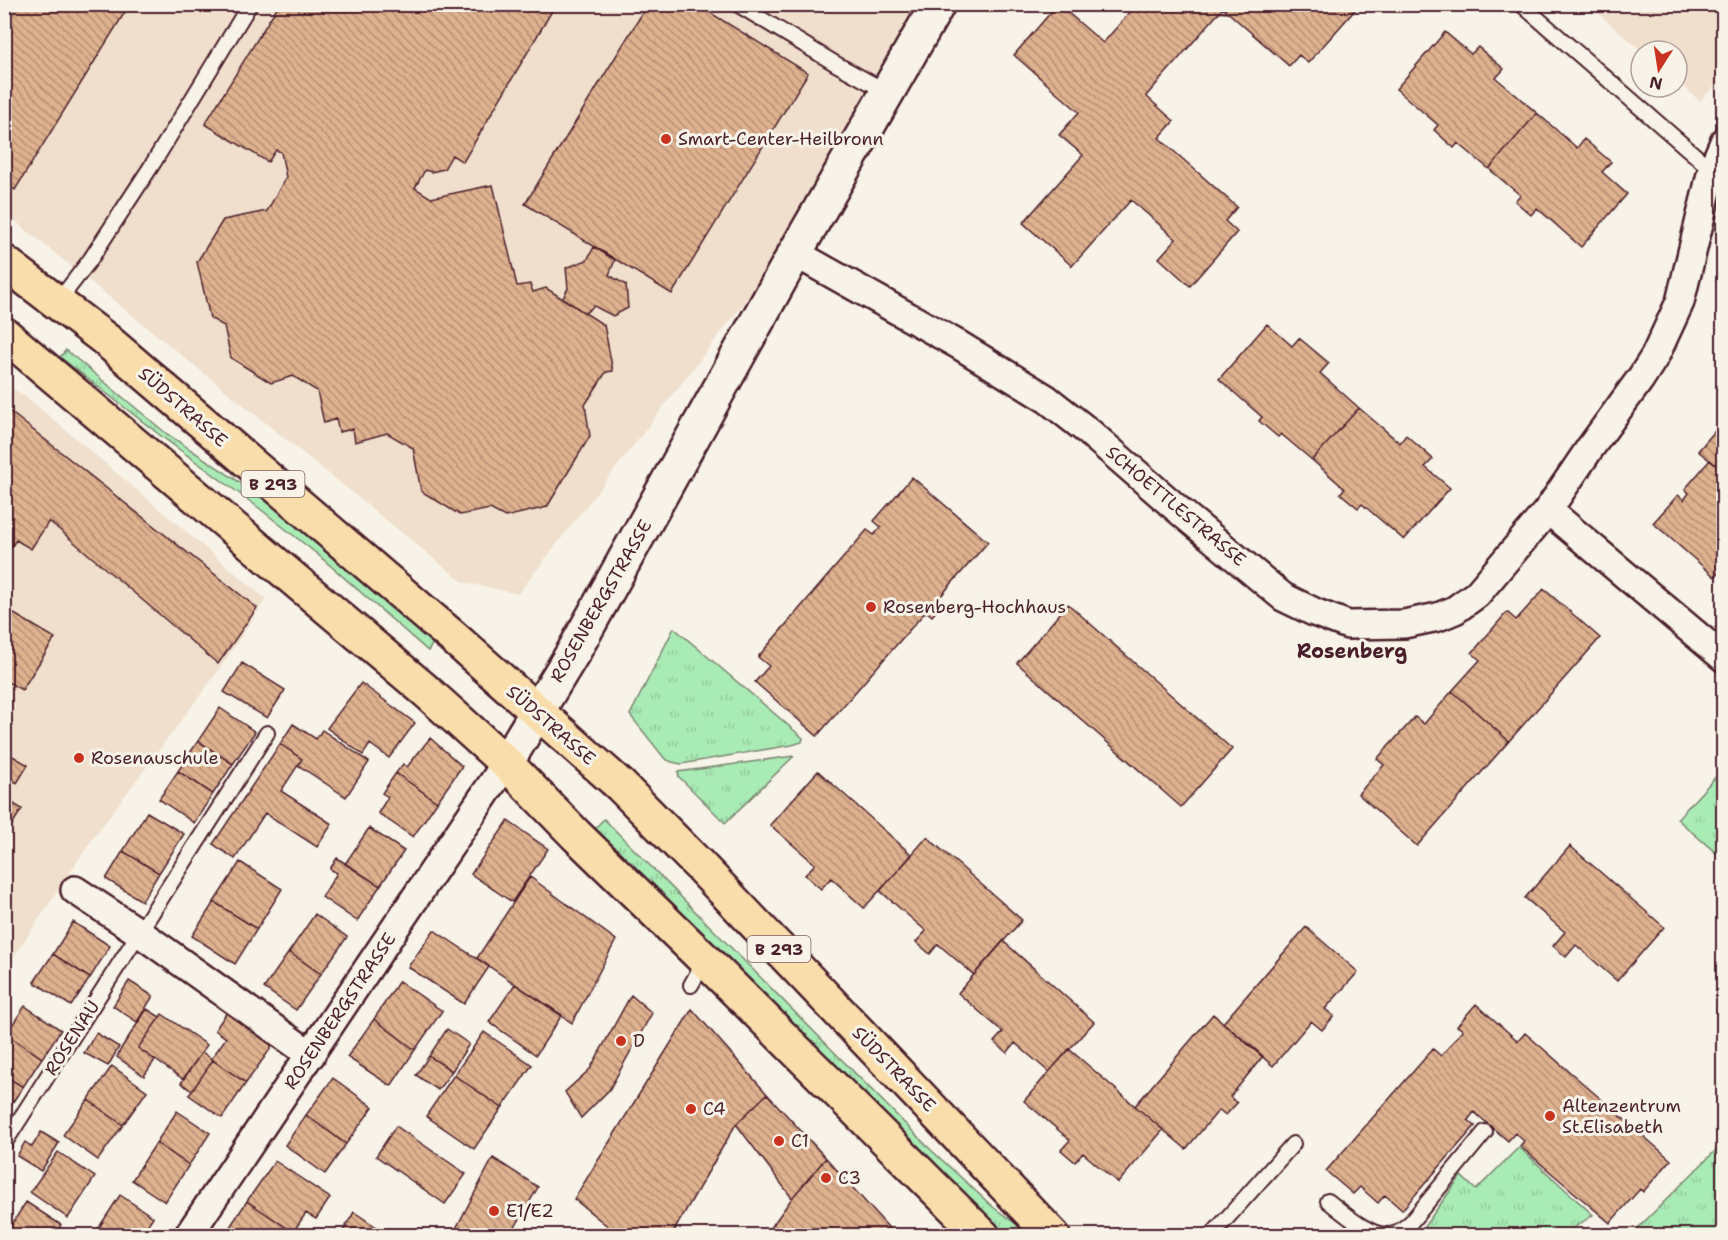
<svg xmlns="http://www.w3.org/2000/svg" width="1728" height="1240" font-family="'Shantell Sans',sans-serif">
	<style>
		.built { fill: #f0dfcd }
		.grass { fill: url(#grass-tufts); stroke: #7a8570; stroke-width: 1.5 }
		.building { fill: url(#building-back-hatch); stroke: #4a1f2b; stroke-width: 1.5 }
		.lines { fill: none; stroke-linecap: round; stroke-linejoin: round }
		.lane-casing { stroke: #4a1f2b; stroke-width: 18 }
		.street-casing { stroke: #4a1f2b; stroke-width: 32 }
		.secondary-casing { stroke: #4a1f2b; stroke-width: 38 }
		.primary-casing { stroke: #4a1f2b; stroke-width: 38 }
		.lane { stroke: #f7f3e8; stroke-width: 14 }
		.street { stroke: #f7f3e8; stroke-width: 27 }
		.secondary { stroke: #f7f3e8; stroke-width: 33 }
		.primary { stroke: #f9deab; stroke-width: 33 }
		.poi-dot { fill: #c8321e; stroke: #f7f3e8; stroke-width: 2 }
		.labels { text-anchor: middle; stroke-width: 6; stroke-linejoin: round; paint-order: stroke }
		.shield { fill: #f7f3e8; stroke: #7e5f64; stroke-width: 1.5 }
		.shield-label { font-size: 16px; font-weight: bold; fill: #4a1f2b }
		.poi-label { font-size: 18px; fill: #4a1f2b; stroke: #f7f3e8; text-anchor: start }
		.street-label { font-size: 18px; fill: #4a1f2b; stroke: #f7f3e8 }
		.neighbourhood-label { font-size: 20px; font-weight: bold; fill: #4a1f2b; stroke: #f7f3e8 }
	</style>
	<defs>
		<pattern id="grass-tufts" width="24" height="20" patternUnits="userSpaceOnUse" patternTransform="scale(1.5)"><rect width="24" height="20" fill="#a9ebb5"/><path d="M3 7l-1-3M5 7V3M7 7l1-3M15 17l-1-3M17 17v-4M19 17l1-3" fill="none" stroke="#93c99c"/></pattern>
		<pattern id="building-back-hatch" width="6" height="6" patternUnits="userSpaceOnUse" patternTransform="scale(1.5)"><rect width="6" height="6" fill="#deb18f"/><path d="M-1 5l2 2M0 0l6 6M5-1l2 2" fill="none" stroke="#b68f75"/></pattern>
	</defs>
	<rect width="100%" height="100%" fill="#f7f3e8"/>
	<filter id="ink" filterUnits="userSpaceOnUse"><feTurbulence type="fractalNoise" baseFrequency=".0167" numOctaves="2"/><feDisplacementMap in="SourceGraphic" scale="12" xChannelSelector="R" yChannelSelector="G"/><feConvolveMatrix kernelMatrix="1 2 1 2 8 2 1 2 1" color-interpolation-filters="sRGB"/></filter>
	<g filter="url(#ink)">
		<path class="built" d="M4 5H957L900 102 518 594 463 582 5 213Z
			M1588 5H1723V77L1700 101 1677 81V51H1642Z
			M5 389H14L30 400 266 599 216 674 91 841 5 970Z"/>
		<path class="grass" d="M66 350 167 434 247 487 310 534 435 640 428 651 317 554 259 508 161 436 60 357Z
			M674 628 803 738 802 742 792 745 681 764 672 762 665 759 630 715Z
			M794 756 725 823 679 777 678 772Z
			M1723 769V859L1677 819Z
			M604 819 930 1149 993 1207 1031 1235H1006C865 1104 728 967 595 828Z
			M1723 1143V1235H1631Z
			M1519 1147 1593 1215 1563 1235H1418L1461 1176 1476 1190Z"/>
		<path class="building" d="M4 4H130L15 190 4 182Z
			M279 4H556L463 162 452 155 444 169 431 172 425 170 415 188 431 198 493 185 517 286 530 284 533 292 546 288 604 325 613 371 606 372 585 405 590 436 547 507 505 517 490 509 460 515 421 491 413 448 387 433 355 442 353 429 339 432 336 419 324 423 317 391 293 376 271 383 231 358 224 326 210 318 197 262 223 220 267 211 286 177 281 152 276 150 268 162 205 124Z
			M648 4H696L808 73 672 294 525 204Z
			M1058 4 1103 43 1137 4H1349L1355 10 1308 63 1299 55 1289 66 1223 8 1146 96 1174 121 1159 138 1237 207 1225 221 1237 232 1190 286 1159 258 1176 239 1131 200 1072 266 1023 223 1083 155 1059 135 1079 112 1014 55Z
			M1445 32 1471 54 1478 47 1504 69 1496 78 1537 113 1489 169 1458 143 1454 148 1434 130 1438 125 1396 89Z
			M1537 113 1577 148 1584 139 1611 162 1602 172 1627 194 1581 247 1537 208 1531 215 1515 201 1520 195 1489 169Z
			M594 247 615 260 609 275 626 285 628 308 613 316 594 306 585 313 563 298 568 288 566 268 587 260Z
			M1267 324 1292 346 1299 338 1329 363 1320 373 1359 408 1312 460 1281 434 1278 437 1259 421 1262 417 1219 379Z
			M4 407 257 608 218 664 49 521 31 549 16 540 4 557Z
			M1359 408 1400 443 1406 435 1433 459 1425 467 1450 488 1404 540 1362 504 1358 508 1340 493 1345 489 1312 460Z
			M1721 424 1724 426V472L1698 451Z
			M1710 460 1724 472V567L1715 577 1653 523 1678 495 1684 500 1689 493 1685 489Z
			M912 477 988 542 939 598 944 602 932 616 926 611 817 736 755 682 769 666 758 657 867 530 874 535 881 527 874 521Z
			M1544 589 1600 638 1509 741 1452 691 1480 660 1472 653 1507 612 1516 620Z
			M1068 604 1232 749 1181 807 1017 663Z
			M4 608 55 638 22 690 4 680Z
			M242 663 285 690 267 718 224 692Z
			M361 683 415 723 389 758 370 744 363 755 327 728Z
			M1452 691 1509 741 1417 846 1358 794 1384 765 1377 759 1415 717 1424 724Z
			M220 708 255 732 233 764 198 741Z
			M293 724 316 739 322 730 369 762 346 797 298 765 302 759 280 744Z
			M430 738 462 766 437 802 396 773 403 764 407 767Z
			M198 741 233 764 213 794 178 771Z
			M280 744 302 759 281 791 332 824 317 847 265 813 235 859 213 844Z
			M4 751 28 765 17 783 4 775Z
			M178 771 213 794 194 823 159 799Z
			M818 771 912 855 864 908 831 878 821 889 805 875 815 864 770 825Z
			M396 773 437 802 413 837 378 813 388 797 382 793Z
			M4 798 22 809 4 837Z
			M147 812 184 834 159 873 123 851Z
			M508 821 548 849 512 902 471 874Z
			M369 828 404 851 380 886 345 864Z
			M927 837 1022 920 974 975 938 944 930 954 916 942 926 931 880 891Z
			M1570 846 1664 927 1617 981 1576 945 1566 957 1553 946 1565 932 1525 898Z
			M123 851 159 873 142 901 106 879Z
			M337 858 380 886 357 921 322 897 337 873 330 869Z
			M240 862 282 889 257 929 214 902Z
			M530 877 616 940 572 1023 477 958Z
			M214 902 257 929 235 964 192 936Z
			M315 914 347 937 321 974 289 952Z
			M73 922 110 946 90 978 53 954Z
			M1306 927 1358 972 1325 1009 1334 1016 1322 1030 1311 1021 1273 1066 1223 1023Z
			M434 930 489 967 464 1004 408 967Z
			M1003 941 1094 1022 1049 1072 1015 1043 1007 1053 994 1042 1003 1032 958 993Z
			M289 952 321 974 296 1010 264 988Z
			M53 954 90 978 71 1006 34 982Z
			M129 981 153 996 137 1022 113 1006Z
			M399 981 442 1011 415 1050 374 1019Z
			M515 984 562 1015 536 1055 489 1022Z
			M631 995 652 1013 609 1090 581 1118 565 1092 590 1069Z
			M1476 1004 1518 1041 1525 1033 1671 1160 1643 1192 1640 1189 1610 1223 1520 1146 1524 1141 1515 1133 1508 1141 1474 1112 1468 1120 1475 1126 1402 1210 1385 1195 1378 1203 1360 1187 1353 1194 1326 1171 1433 1049 1441 1056 1463 1030 1457 1026Z
			M25 1006 61 1030 42 1058 6 1034Z
			M147 1009 160 1017 138 1048 155 1060 144 1076 117 1057 122 1047Z
			M229 1009 276 1041 246 1083 211 1059 226 1038 215 1030Z
			M692 1009 767 1094 736 1124 671 1236H620L574 1199Z
			M162 1014 207 1045 183 1079 138 1048Z
			M1213 1014 1263 1056 1230 1097 1237 1103 1226 1115 1219 1110 1186 1149 1135 1106Z
			M374 1019 415 1050 391 1086 347 1057Z
			M447 1029 469 1044 452 1071 429 1056Z
			M484 1032 532 1065 502 1108 454 1075Z
			M96 1033 119 1047 108 1066 84 1053Z
			M6 1034 42 1058 23 1087 4 1075Z
			M1069 1049 1163 1130 1118 1183 1083 1153 1075 1162 1061 1150 1070 1140 1024 1101Z
			M202 1052 213 1060 192 1091 181 1083Z
			M429 1056 452 1071 438 1090 416 1075Z
			M213 1060 246 1083 222 1118 189 1095Z
			M112 1066 147 1091 123 1125 88 1100Z
			M4 1075 23 1087 4 1115Z
			M454 1075 502 1108 474 1149 426 1116Z
			M333 1078 373 1107 346 1144 306 1115Z
			M767 1094 826 1158 792 1198 736 1124Z
			M88 1100 123 1125 98 1160 63 1135Z
			M177 1111 210 1133 189 1165 156 1143Z
			M306 1115 346 1144 325 1174 285 1145Z
			M396 1126 466 1174 445 1204 376 1156Z
			M41 1132 59 1143 41 1171 17 1156 25 1142 32 1147Z
			M156 1143 189 1165 165 1202 132 1180Z
			M58 1152 95 1177 68 1218 30 1192Z
			M493 1158 538 1187 510 1236H452Z
			M826 1158 896 1236H765L792 1198Z
			M275 1161 330 1198 316 1219 306 1213 293 1232 247 1201Z
			M120 1195 153 1217 140 1236H101L96 1232Z
			M247 1201 293 1232 291 1236H224Z
			M26 1202 61 1225 54 1236 5 1235Z
			M354 1212 390 1236H340Z"/>
		<g class="lines">
			<defs>
				<path id="lane" d="M737 4 836 64 887 92
					M1521 4 1712 170
					M57 303 90 260 152 165 250 4
					M691 985 705 960
					M4 1144 267 733
					M1328 1201C1342 1212 1368 1235 1386 1235 1395 1236 1404 1228 1411 1222L1485 1132
					M1211 1236 1293 1144"/>
				<path id="street" d="M795 253 959 345 1047 399 1089 432 1182 513 1283 597 1314 612 1348 625 1404 624 1438 617 1455 610 1477 594 1548 510 1590 448 1641 378 1655 356 1680 302 1712 170 1724 142
					M1548 510 1724 658
					M75 890 140 933 311 1055
					M188 1236 506 763"/>
				<path id="secondary" d="M506 763 574 651 795 253 938 4"/>
				<path id="primary" d="M4 262 105 339 454 638 620 785 700 866 1053 1236
					M4 334 426 691 506 763 576 835 705 960 983 1236"/>
			</defs>
			<use href="#lane" class="lane-casing"/>
			<use href="#street" class="street-casing"/>
			<use href="#secondary" class="secondary-casing"/>
			<use href="#primary" class="primary-casing"/>
			<use href="#lane" class="lane"/>
			<use href="#street" class="street"/>
			<use href="#secondary" class="secondary"/>
			<use href="#primary" class="primary"/>
		</g>
	</g>
	<g class="poi-dot">
		<circle cx="666" cy="139" r="6"/>
		<circle cx="871" cy="607" r="6"/>
		<circle cx="79" cy="758" r="6"/>
		<circle cx="621" cy="1041" r="6"/>
		<circle cx="691" cy="1109" r="6"/>
		<circle cx="1550" cy="1116" r="6"/>
		<circle cx="779" cy="1141" r="6"/>
		<circle cx="826" cy="1178" r="6"/>
		<circle cx="494" cy="1211" r="6"/>
	</g>
	<g class="labels">
		<g class="shield">
			<rect x="241.5" y="471" width="63" height="26" rx="4.5"/>
			<rect x="747.5" y="936" width="63" height="26" rx="4.5"/>
		</g>
		<g class="shield-label">
			<text x="273" y="490">B 293</text>
			<text x="779" y="955">B 293</text>
		</g>
		<g class="poi-label">
			<text x="678" y="145">Smart-Center-Heilbronn</text>
			<text x="883" y="613">Rosenberg-Hochhaus</text>
			<text x="91" y="764">Rosenauschule</text>
			<text x="633" y="1047">D</text>
			<text x="1562" y="1112">Altenzentrum<tspan x="1562" dy="21">St.Elisabeth</tspan></text>
			<text x="703" y="1115">C4</text>
			<text x="791" y="1147">C1</text>
			<text x="838" y="1184">C3</text>
			<text x="506" y="1217">E1/E2</text>
		</g>
		<g class="street-label">
			<text transform="translate(183 407) rotate(41)" y="6">SÜDSTRASSE</text>
			<text transform="translate(1176 506) rotate(40)" y="6">SCHOETTLESTRASSE</text>
			<text transform="translate(601 601) rotate(-60)" y="6">ROSENBERGSTRASSE</text>
			<text transform="translate(551 725) rotate(41)" y="6">SÜDSTRASSE</text>
			<text transform="translate(340 1011) rotate(-56)" y="6">ROSENBERGSTRASSE</text>
			<text transform="translate(72 1038) rotate(-57)" y="6">ROSENAU</text>
			<text transform="translate(894 1069) rotate(46)" y="6">SÜDSTRASSE</text>
		</g>
		<g class="neighbourhood-label">
			<text x="1352" y="658">Rosenberg</text>
		</g>
	</g>
	<rect width="1728" height="1240" fill="none" stroke="#f7f3e8" stroke-width="24"/>
	<rect x="12" y="12" width="1704" height="1216" fill="none" stroke="#4a1f2b" stroke-width="2" filter="url(#ink)"/>
	<g transform="translate(1659 69) rotate(192)"><circle r="28" fill="#f7f3e8" stroke="#b29e9c" stroke-width="1.5"/>
	<path d="M0-4.5L10 22L0 15L-10 22Z" fill="#c8321e"/>
	<text y="-9" font-size="16" font-weight="bold" text-anchor="middle" fill="#4a1f2b">N</text>
	</g>
</svg>
